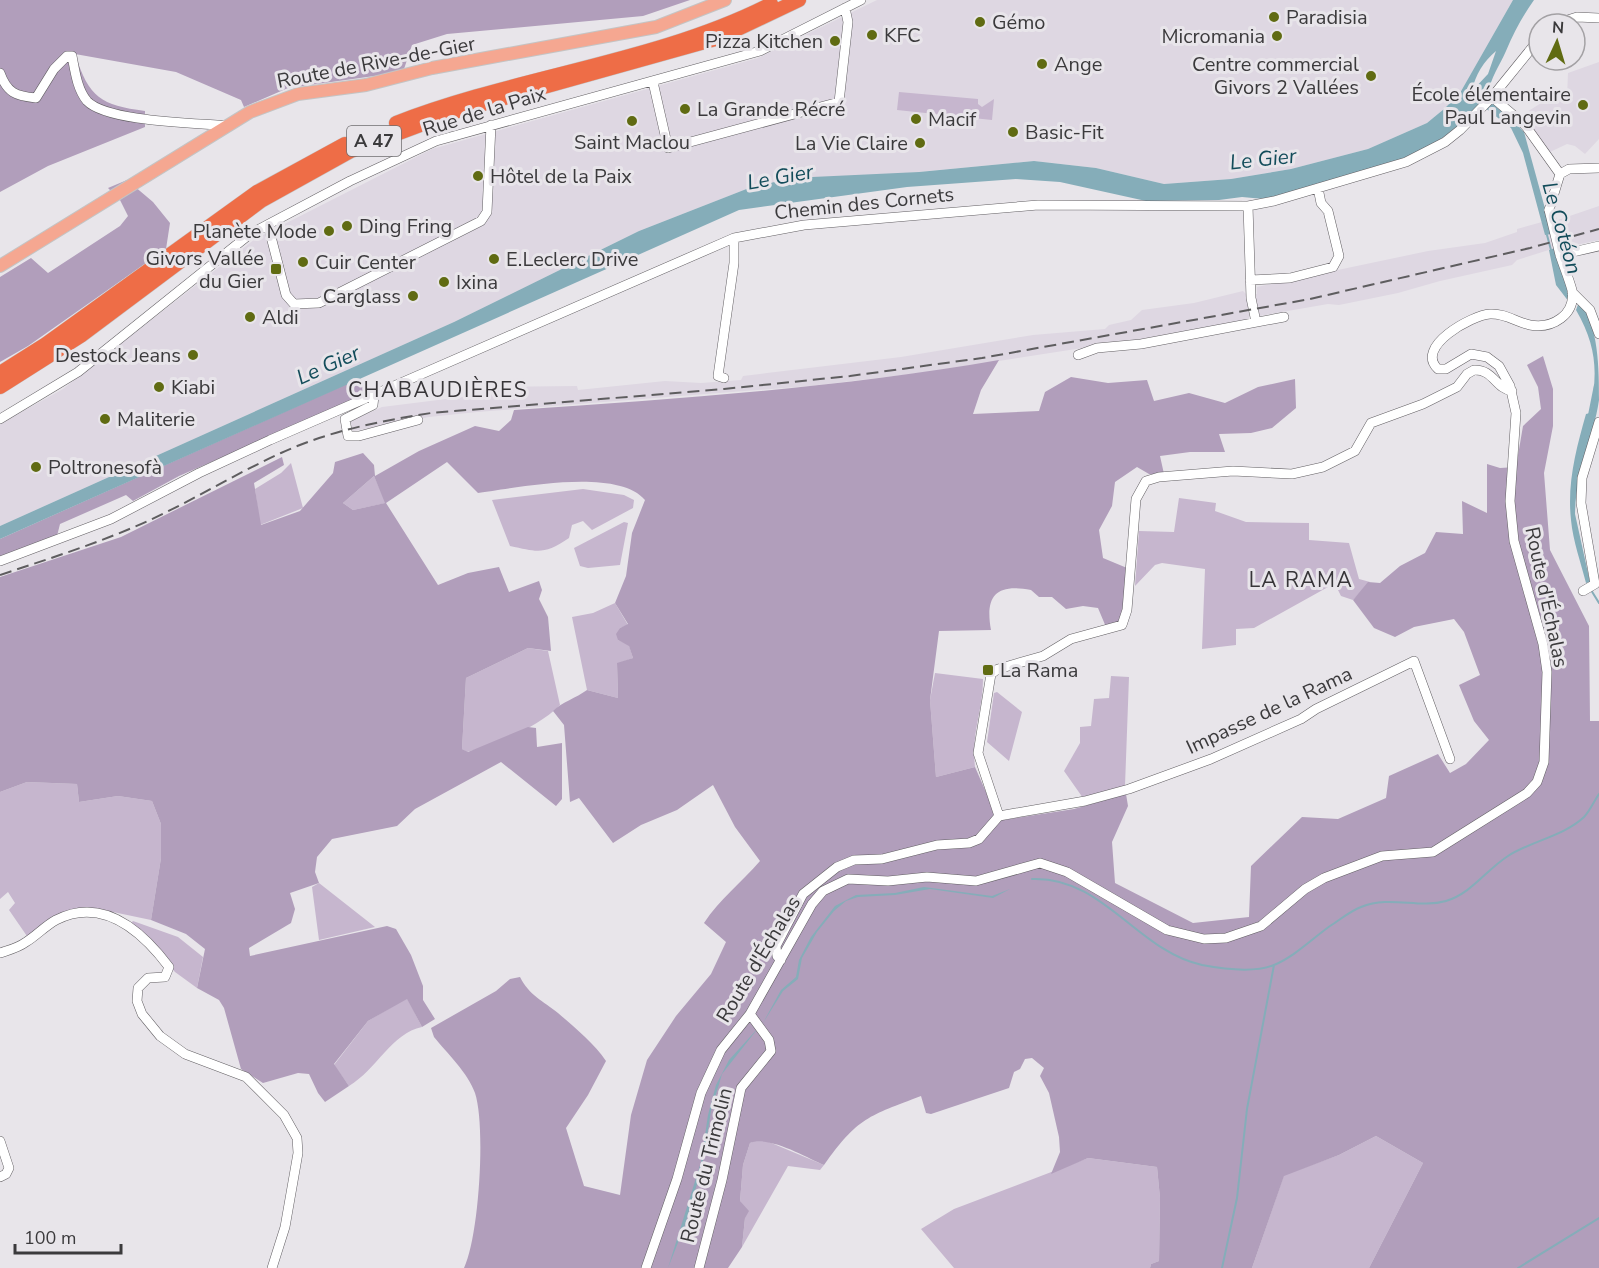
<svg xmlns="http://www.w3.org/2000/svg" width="1599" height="1268" font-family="'Nunito Sans',sans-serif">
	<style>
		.built { fill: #ded7e2 }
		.green { fill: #c6b6ce }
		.forest { fill: #b19ebb; fill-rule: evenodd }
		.water { fill: #85adb9; fill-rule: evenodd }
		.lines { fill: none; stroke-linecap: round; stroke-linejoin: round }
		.stream { stroke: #85adb9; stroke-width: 2 }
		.minor-casing { stroke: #625f63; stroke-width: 10 }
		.major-casing { stroke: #c4c4c4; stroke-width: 14 }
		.highway-casing { stroke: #c4c4c4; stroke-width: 15 }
		.minor { stroke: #fff; stroke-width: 9 }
		.major { stroke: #f5a791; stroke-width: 12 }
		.highway { stroke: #ee6d47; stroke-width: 14 }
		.rail { stroke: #5e5d5f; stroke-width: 2; stroke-dasharray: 12 6; stroke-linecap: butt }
		.minor-bridge-casing { stroke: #625f63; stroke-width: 10; stroke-linecap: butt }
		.minor-bridge { stroke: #fff; stroke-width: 9 }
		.poi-dot { fill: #606b12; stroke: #e8e5ea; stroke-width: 2 }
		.labels { text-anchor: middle; stroke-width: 6; stroke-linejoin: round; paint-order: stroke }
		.shield { fill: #e8e5ea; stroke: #6f6d70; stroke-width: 1.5 }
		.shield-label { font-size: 18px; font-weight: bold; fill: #3b3a3c }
		.poi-label { font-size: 20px; fill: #3b3a3c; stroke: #e8e5ea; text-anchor: start }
		.street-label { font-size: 20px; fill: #3b3a3c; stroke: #e8e5ea }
		.water-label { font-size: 21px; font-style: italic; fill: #124c5a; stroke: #e8e5ea }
		.neighbourhood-label { font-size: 21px; letter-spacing: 1.5px; fill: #373538; stroke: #e8e5ea }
	</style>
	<rect width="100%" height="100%" fill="#e8e5ea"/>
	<path class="built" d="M877 0H1513L1460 93 1444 109 1427 123 1368 149 1291 169 1231 179 1164 184 1096 168 1034 161 749 188 639 231 454 322 0 526V424L63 389 255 239 432 149 758 58Z
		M1599 62V139L1585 154 1575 146 1567 144 1550 152 1522 115 1554 95 1567 97 1568 73Z
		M1599 206V240L1562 248 1555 221Z
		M1542 222 1545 235 1552 234 1555 248 1517 260 1512 265 1440 281 1398 293 1339 305 1328 304 1259 316 1257 312 1249 314V320L1160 336 928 372 810 386 477 412 429 417 353 431 350 421 382 407 478 395 479 387 577 386 578 390 665 381 701 383 741 380 743 376 767 373 901 357 1033 335 1105 329 1109 325 1131 320 1142 310 1194 303 1243 291 1247 295 1257 294V287L1428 251 1485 243 1517 232V229Z"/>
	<path class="green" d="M899 92 978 99V104L982 107 994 99 992 120 897 110Z
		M291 463 303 508 260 525 255 489 281 473Z
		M374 476 386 503 353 510 343 503Z
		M583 489 624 495 634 500 633 508 592 530 583 521 572 525 569 538C544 555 538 552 510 546L492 500Z
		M1179 498 1216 503 1215 511 1246 522 1309 523V540L1349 543 1359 579 1370 582 1353 600 1341 596 1336 586 1328 587 1254 628 1236 629V645L1202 649 1205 569 1162 563 1155 565 1135 586 1139 531 1174 532Z
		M624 522 628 523 620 565 588 568 580 566 574 548Z
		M615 603 628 625 620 628 618 640 629 645 633 658 617 664 618 698 587 690 572 617 593 613Z
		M528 648 548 651 560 705C537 728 498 744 467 752L462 749 466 678Z
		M935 673 983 679C983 712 971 731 975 767L936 777 930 700Z
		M1111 676 1129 677 1125 786 1083 798 1064 771 1080 743V727L1091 726 1094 699 1109 698Z
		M997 692 1022 712 1009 761 987 742 994 693Z
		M27 782 77 784 79 802 118 796 152 801 161 824V858L151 920 113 912H71L29 939 9 910 15 903 8 892 0 899V792Z
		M319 883 375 927 319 940 312 887Z
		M133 921 178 937 203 957 197 988 175 972 131 923Z
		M407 998 422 1027C392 1033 376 1070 349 1086L334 1065 368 1021Z
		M1376 1136 1423 1163 1369 1268H1252L1284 1175 1339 1155Z
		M757 1140 769 1142 824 1165 820 1170 788 1166 742 1247 745 1218 740 1201 743 1165 750 1143Z
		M1088 1158 1157 1167 1160 1198 1159 1261 1151 1264 1150 1268H954L921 1229 954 1209Z"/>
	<path class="forest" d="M0 0H690L643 16 447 34 412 45 403 72 288 88 244 107 241 100 176 72 75 54C89 98 101 105 145 111V127L48 166 0 192Z
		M127 180 153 202 170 223 166 249 28 346 0 362V277L31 258 48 273 120 226 128 216 120 200 108 188Z
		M1543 356 1553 389V426L1544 473 1550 550 1589 626 1590 721H1599V1268H1369L1423 1163 1376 1136 1339 1155 1284 1176 1252 1268H1150L1151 1264 1159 1261 1160 1198 1157 1167 1088 1158 1051 1174 1060 1152 1059 1137 1049 1093 1040 1076 1044 1068 1032 1058 1025 1059 1020 1069 1014 1072 1009 1088 931 1114 926 1113 921 1096C869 1116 858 1117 824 1165 806 1157 768 1135 750 1143L743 1165 740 1201 749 1211 745 1218 742 1247 728 1268H464C479 1237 486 1126 475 1093 468 1073 447 1053 434 1037L431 1028 496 991 510 979 520 977C529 995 543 1001 558 1013 574 1027 594 1043 606 1061L588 1095 566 1128 584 1186 620 1195 631 1115 647 1060 676 1016 711 974 726 942 704 923C719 900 742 882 760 861L735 827 713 785 677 810 641 825 613 843 579 798 570 802 564 725 553 711C562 702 576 698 587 690L618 698 617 663 633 658 629 646 618 640 616 634 620 628 628 624 615 603 626 576 632 533 645 500C617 467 517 488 478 493L447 462 386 503 438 585 468 573 499 567 509 592 539 581 542 590 539 599 548 617 551 651 528 648 466 678 462 749 468 752 528 727 536 728 537 747 562 743V799L556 806 501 762 415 809 397 826 332 839 317 857 315 872 319 883 290 893 295 909 291 923 249 948 250 956 387 926 396 929 411 955 423 986V1000L435 1019 422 1027 407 999 368 1021 334 1064 349 1086 325 1102 318 1093 309 1074 298 1073 263 1083 241 1069 224 1008 219 1000 197 988 205 949 186 934 151 920 161 858V824L152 801 118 796 79 802 77 784 27 782 0 792V577L121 537 282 457 284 465 254 483 261 525 300 511 333 473 335 462 363 453 374 465 375 476 419 451 475 426 499 431 511 420 514 410C676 399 839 388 999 360L981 390 973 414 1039 411 1045 392 1071 377 1108 383 1147 380 1154 401 1189 393 1225 403 1258 387 1295 379 1296 408 1272 428 1251 433 1219 434 1225 452H1190L1160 456 1164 474H1149L1137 467 1115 482 1112 506 1099 530 1103 558 1127 568 1124 613 1117 624 1106 627 1098 608 1083 606 1066 609 1052 597H1039L1031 590C995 583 985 597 991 630L939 631 930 700 936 777 975 767 996 815 1003 820 1074 809 1126 794 1128 806 1112 842 1115 883 1193 923 1249 917 1251 866 1302 817 1338 819 1386 798 1389 776 1438 754 1450 773 1466 764 1489 740 1474 721 1459 685 1480 675 1464 632 1454 619 1414 627 1395 637 1374 628 1353 600 1368 582 1380 583 1400 566 1425 553 1436 532 1463 534 1462 501 1487 513V464L1500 468 1516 467 1523 426 1541 409 1538 387 1527 365ZM374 476 385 503 353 510 343 503Z
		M360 378 370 393 179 476 133 501 126 495 60 524 57 536 0 559V539Z"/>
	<path class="water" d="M1513 0H1534C1522 17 1514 32 1506 51 1499 67 1491 76 1488 95L1524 132 1552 234 1545 235 1523 153 1511 128 1480 104C1463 122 1442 141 1419 153 1376 175 1312 186 1264 199L1242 197 1219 200 1146 201 1060 182 1016 179 907 187 739 210 0 539V526L454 322 639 231 749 188 791 178 919 172 1034 161 1096 168 1164 184 1231 179 1291 169 1368 149 1427 123 1444 109 1460 93ZM1496 51 1488 74 1472 91C1475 75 1484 61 1496 51Z
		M1555 248C1559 266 1569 284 1569 302L1556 285 1549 250Z
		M1579 302C1599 324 1599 370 1599 400 1593 440 1576 470 1575 514L1590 582 1586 583C1581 563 1573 541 1571 520 1567 484 1576 449 1586 414L1590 413C1598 372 1597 347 1576 310Z
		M924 887 992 896 1010 889 993 898 930 889 895 895 858 897 846 901 834 911 817 932 802 958 798 979 783 991 763 1023 781 990 796 977 799 960 811 937 835 906 856 895 895 893Z
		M759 1027 722 1074 711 1111 702 1167 685 1225 668 1268 701 1162 708 1115 716 1085 729 1060Z"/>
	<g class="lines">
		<path class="stream" d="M1547 235 1551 250
			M1589 415 1595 385
			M1591 590 1599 603
			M1032 879C1103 876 1137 951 1202 965 1223 969 1254 973 1274 965 1294 957 1313 938 1330 926 1340 920 1350 911 1361 907 1391 895 1418 909 1446 901 1472 893 1486 870 1508 856 1531 841 1564 836 1584 817 1590 811 1594 801 1599 794
			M1222 1268 1237 1198 1247 1109 1274 965
			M1518 1268 1599 1218"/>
		<defs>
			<path id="minor" d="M1555 24 1577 17 1599 18
				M0 73C7 93 16 96 36 98L54 69 67 56H72C75 71 77 89 87 101 107 122 198 123 229 126
				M653 82 668 148 839 102 848 22 845 8
				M1492 97 1525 125 1560 174
				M1248 206 1251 298 1256 322
				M1549 210 1560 174 1569 169 1599 168
				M268 225 286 295 294 304 319 303 481 221 487 212 491 125
				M1250 280 1290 278 1333 267 1339 256 1328 211 1321 203 1318 188
				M1572 292 1590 310 1599 334
				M1078 355 1097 348 1141 344 1284 317
				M724 378 718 376 734 263V238
				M374 396 373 405 345 419 348 436H359L418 420
				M0 419 78 372 250 234 350 181 436 141 760 51 861 0
				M0 561 111 519 199 473 270 440 734 238 804 225 1038 205 1248 206 1274 201 1406 162 1445 142 1460 130 1492 97 1539 39
				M1583 591 1595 584 1581 503 1582 478 1599 422
				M999 816 1085 801 1129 789 1211 759 1301 719 1316 709 1414 661 1450 759
				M0 953C9 950 18 948 26 942 36 936 45 926 56 920 103 896 142 931 169 967L165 977 148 978 138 988 137 1001 142 1014 160 1036 185 1054 246 1077 284 1115 297 1138 298 1153 285 1227 272 1268
				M781 960 777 956 776 946 803 894 837 867 854 860 882 859 937 845 969 843 979 839 999 816 978 753 991 674 998 669 1043 656 1071 639 1122 625 1127 610 1136 499 1146 481 1159 477 1233 471 1292 474 1323 467 1355 451 1371 423 1423 404 1457 387 1467 374 1474 370C1493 369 1496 389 1512 391
				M0 1141 9 1168 6 1174 0 1177
				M646 1268 677 1179 701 1093 721 1050 750 1014 812 904 823 891 848 879 888 881 927 877 976 881 1040 863 1067 872 1167 930 1204 939 1226 938 1261 926 1305 889 1324 878 1382 856 1433 852 1527 793 1537 782 1544 762 1547 672 1543 644 1514 541 1510 501 1516 413 1510 386 1499 366 1487 357 1471 354 1446 369H1438C1414 347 1472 315 1490 314 1505 313 1516 322 1530 325 1552 329 1576 315 1572 290 1569 279 1564 267 1560 255L1599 246
				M699 1268 722 1180 741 1088 771 1051 769 1040 750 1014"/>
			<path id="major" d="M0 266 250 112 298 94 366 85 432 68 656 27 725 0"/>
			<path id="highway" d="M396 123C516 76 658 62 771 4
				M0 373 46 344 257 192 345 144
				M0 387 82 335 261 201 351 151 458 111 719 38 799 0"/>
		</defs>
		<use href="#minor" class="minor-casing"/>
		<use href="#major" class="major-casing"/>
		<use href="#highway" class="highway-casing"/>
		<use href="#minor" class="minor"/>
		<use href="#major" class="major"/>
		<use href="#highway" class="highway"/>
		<path class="rail" d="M0 575C51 558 102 542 150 520 195 499 237 473 281 453 329 431 380 421 431 413L724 389 850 376 982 358 1310 299 1530 248 1599 229"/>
		<defs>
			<path id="minor-bridge" d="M1549 210 1560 255"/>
		</defs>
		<use href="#minor-bridge" class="minor-bridge-casing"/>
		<use href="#minor-bridge" class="minor-bridge"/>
	</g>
	<g class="poi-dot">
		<circle cx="1274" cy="17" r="6"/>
		<circle cx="980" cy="22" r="6"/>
		<circle cx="872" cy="35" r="6"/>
		<circle cx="1277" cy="36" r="6"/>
		<circle cx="835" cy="41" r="6"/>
		<circle cx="1042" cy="64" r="6"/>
		<circle cx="1371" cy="76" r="6"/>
		<circle cx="1583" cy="105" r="6"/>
		<circle cx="685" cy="109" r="6"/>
		<circle cx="916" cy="119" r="6"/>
		<circle cx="632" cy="121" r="6"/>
		<circle cx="1013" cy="132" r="6"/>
		<circle cx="920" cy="143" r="6"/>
		<circle cx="478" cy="176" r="6"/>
		<circle cx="347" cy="226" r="6"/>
		<circle cx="329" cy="231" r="6"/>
		<circle cx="494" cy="259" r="6"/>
		<circle cx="303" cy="262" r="6"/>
		<rect x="270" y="263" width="12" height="12" rx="3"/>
		<circle cx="444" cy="282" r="6"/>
		<circle cx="413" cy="296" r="6"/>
		<circle cx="250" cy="317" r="6"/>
		<circle cx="193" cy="355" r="6"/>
		<circle cx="159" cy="387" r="6"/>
		<circle cx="105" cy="419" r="6"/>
		<circle cx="36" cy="467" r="6"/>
		<rect x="982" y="664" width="12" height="12" rx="3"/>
	</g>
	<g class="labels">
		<rect class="shield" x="347" y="126" width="54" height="30" rx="4.5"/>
		<g class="shield-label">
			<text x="374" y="147">A 47</text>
		</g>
		<g class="poi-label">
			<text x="1286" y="24">Paradisia</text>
			<text x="992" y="29">Gémo</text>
			<text x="884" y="42">KFC</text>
			<text x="1265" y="43" text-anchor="end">Micromania</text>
			<text x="823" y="48" text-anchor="end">Pizza Kitchen</text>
			<text x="1054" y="71">Ange</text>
			<text x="1359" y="71" text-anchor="end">Centre commercial<tspan x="1359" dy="23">Givors 2 Vallées</tspan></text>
			<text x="1571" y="101" text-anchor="end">École élémentaire<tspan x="1571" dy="23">Paul Langevin</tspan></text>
			<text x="697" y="116">La Grande Récré</text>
			<text x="928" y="126">Macif</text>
			<text x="1025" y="139">Basic-Fit</text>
			<text x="632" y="149" text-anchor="middle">Saint Maclou</text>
			<text x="908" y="150" text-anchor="end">La Vie Claire</text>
			<text x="490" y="183">Hôtel de la Paix</text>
			<text x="359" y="233">Ding Fring</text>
			<text x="317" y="238" text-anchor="end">Planète Mode</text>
			<text x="264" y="265" text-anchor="end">Givors Vallée<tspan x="264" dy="23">du Gier</tspan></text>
			<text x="506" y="266">E.Leclerc Drive</text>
			<text x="315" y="269">Cuir Center</text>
			<text x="456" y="289">Ixina</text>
			<text x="401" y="303" text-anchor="end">Carglass</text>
			<text x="262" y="324">Aldi</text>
			<text x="181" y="362" text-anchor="end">Destock Jeans</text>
			<text x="171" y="394">Kiabi</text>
			<text x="117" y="426">Maliterie</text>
			<text x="48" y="474">Poltronesofà</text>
			<text x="1000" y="677">La Rama</text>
		</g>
		<g class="street-label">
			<text transform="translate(376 62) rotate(-11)" y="7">Route de Rive-de-Gier</text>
			<text transform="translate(484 111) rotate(-17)" y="7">Rue de la Paix</text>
			<text transform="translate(864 203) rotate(-6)" y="7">Chemin des Cornets</text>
			<text transform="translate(1547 597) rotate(78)" y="7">Route d'Échalas</text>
			<text transform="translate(1269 710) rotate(-25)" y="7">Impasse de la Rama</text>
			<text transform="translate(758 959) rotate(-59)" y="7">Route d'Échalas</text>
			<text transform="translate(706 1165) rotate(-76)" y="7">Route du Trimolin</text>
		</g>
		<g class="water-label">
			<text transform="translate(1263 159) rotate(-6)" y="7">Le Gier</text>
			<text transform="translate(780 177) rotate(-10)" y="7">Le Gier</text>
			<text transform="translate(1562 228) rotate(74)" y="7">Le Cotéon</text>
			<text transform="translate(328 365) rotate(-24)" y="7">Le Gier</text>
		</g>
		<g class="neighbourhood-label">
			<text x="438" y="397">CHABAUDIÈRES</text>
			<text x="1301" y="587">LA RAMA</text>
		</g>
	</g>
	<g transform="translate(1557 42) rotate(4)"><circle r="28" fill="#e8e5ea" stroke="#a3a1a4" stroke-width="1.5"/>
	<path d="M0-4.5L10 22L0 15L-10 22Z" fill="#606b12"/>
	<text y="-9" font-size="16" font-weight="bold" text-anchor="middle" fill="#3b3a3c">N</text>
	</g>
	<path d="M15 1244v9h106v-9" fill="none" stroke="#3b3a3c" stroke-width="3"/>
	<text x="24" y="1244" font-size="18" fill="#3b3a3c" stroke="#e8e5ea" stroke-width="4.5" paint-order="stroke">100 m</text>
</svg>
